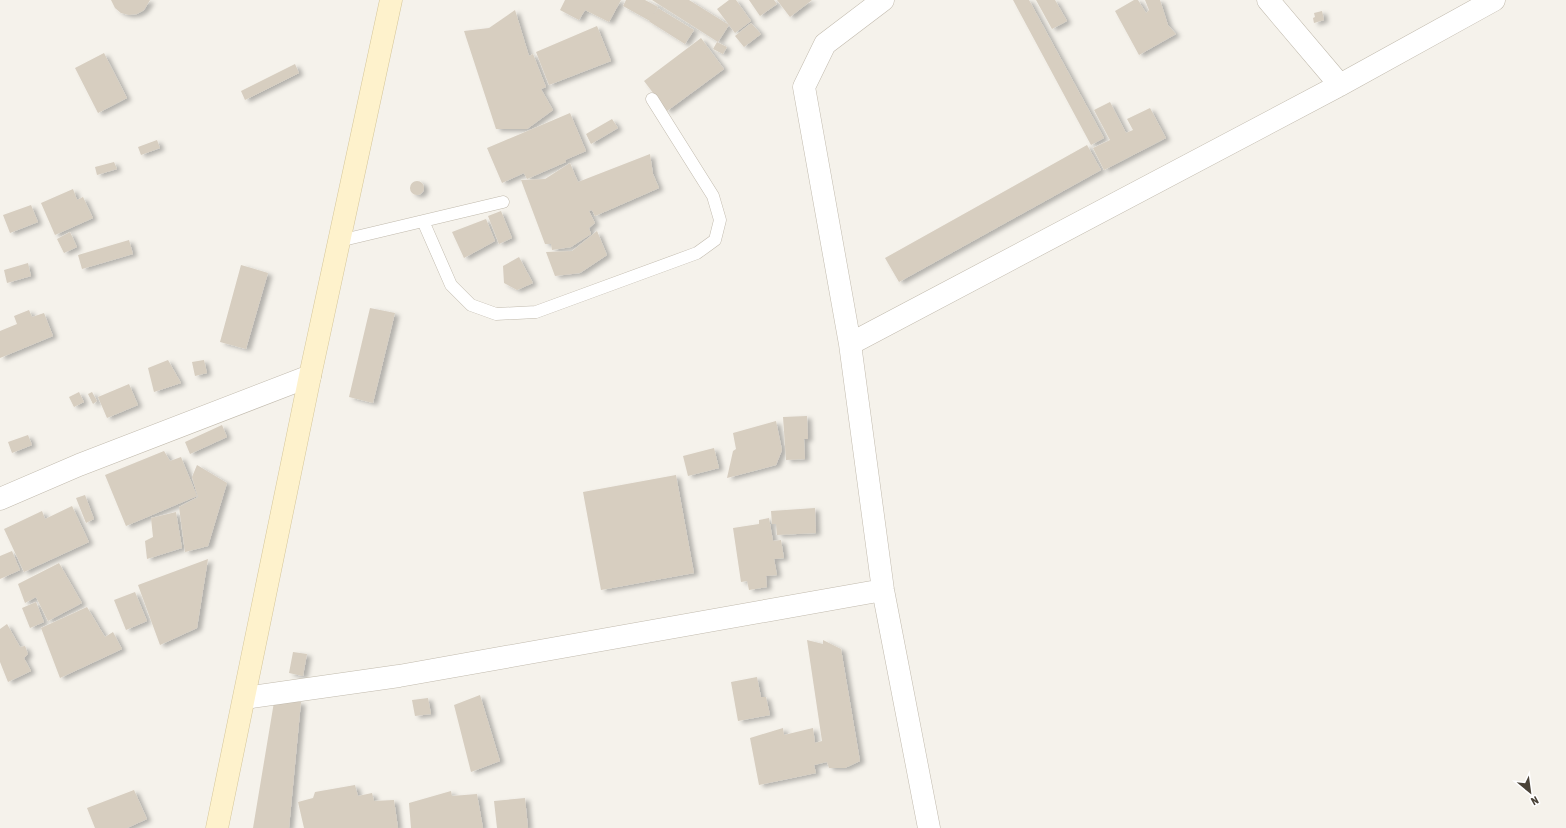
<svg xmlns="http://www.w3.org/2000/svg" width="1566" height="828" font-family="'Asap Condensed',sans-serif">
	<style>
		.building { fill: #d7cec0; filter: url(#shadow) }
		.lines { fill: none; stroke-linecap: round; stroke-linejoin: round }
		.lane-casing { stroke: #c1baad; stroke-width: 13 }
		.street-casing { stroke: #c1baad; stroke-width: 23 }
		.secondary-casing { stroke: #d5c69a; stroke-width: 23 }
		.lane { stroke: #fff; stroke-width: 12 }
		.street { stroke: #fff; stroke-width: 22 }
		.secondary { stroke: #fef2cc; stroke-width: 22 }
	</style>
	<defs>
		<filter id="shadow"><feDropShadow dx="4.5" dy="2.5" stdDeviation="2" flood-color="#0004"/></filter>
	</defs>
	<rect width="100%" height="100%" fill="#f5f2eb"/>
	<path class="building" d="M111 0H150L144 10 137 14 129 15 121 13 115 8Z
		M565 0H621L609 22 585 10 579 20 560 10Z
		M626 0H645L658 7 653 15 658 8 694 30 685 44 650 22V21L623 6Z
		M652 0H689L729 25 718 42Z
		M729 0H736L751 21 735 33 717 9Z
		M749 0H774L777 4 760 16Z
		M777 0H812L790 17Z
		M1013 0H1029L1104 138 1091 145Z
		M1036 0H1055L1067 21 1052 29Z
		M1134 0H1138L1146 13 1149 10 1145 0H1160L1168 25 1176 34 1139 55 1115 11Z
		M515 10 529 56 533 54 546 87 541 89 553 110 527 129H496L464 31 489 28Z
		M1322 11 1324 20 1314 23 1313 18 1315 17 1314 13Z
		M751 23 761 34 744 47 735 36Z
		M597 26 611 61 549 85 536 52Z
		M701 38 724 69 667 111 644 81Z
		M717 42 727 47 723 54 713 49Z
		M104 53 127 98 98 113 75 68Z
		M295 64 299 73 245 100 241 91Z
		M1110 102 1126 133 1133 130 1127 119 1150 108 1166 138 1104 170 1093 148 1110 140 1094 110Z
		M570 113 586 151 565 160 566 162 527 179 524 173 502 183 487 148Z
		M612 119 618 128 591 144 586 134Z
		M157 140 160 148 141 155 138 147Z
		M1087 145 1101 170 899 282 885 258Z
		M650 154 653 174 659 188 595 216 592 210 589 211 595 223 589 228 591 234 571 247 552 250 551 244H545L521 180 545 179 570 163 578 182Z
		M114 162 117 169 97 175 95 167Z
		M410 188a7 7 0 1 1 14 0a7 7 0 1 1-14 0Z
		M73 189 77 200 83 197 93 218 55 235 41 203Z
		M31 205 38 222 10 233 3 215Z
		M501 211 512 238 499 244 488 216Z
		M486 219 495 241 464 258 452 232Z
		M597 231 607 255 580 273 555 276 546 252 572 251Z
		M70 232 77 247 64 253 57 239Z
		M129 240 133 254 82 269 78 255Z
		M519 257 533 283 517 290 504 283 503 266Z
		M28 263 31 276 7 283 4 270Z
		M241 265 268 273 246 349 220 342Z
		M370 308 395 313 373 403 349 397Z
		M29 310 32 317 44 313 53 336 0 358V331L17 324 14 316Z
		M168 360 181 383 154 392 148 368Z
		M204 360 207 373 195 376 192 362Z
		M129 384 138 405 107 418 98 397Z
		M79 392 84 402 74 407 69 397Z
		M92 392 97 401 93 404 88 394Z
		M807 416 808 439H804L805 459 786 460 783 417Z
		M776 421 782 450 776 465 727 478 733 451 736 449 733 433Z
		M222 425 227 437 190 454 185 442Z
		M28 435 32 445 12 453 8 442Z
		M714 448 719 468 688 476 683 456Z
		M164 451 170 461 181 457 197 496 126 526 105 475Z
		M197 465 227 483 208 546 185 552 179 507 198 497 192 477Z
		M676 475 694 573 601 590 583 492Z
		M85 495 94 519 86 523 76 498Z
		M72 506 89 542 24 572 4 529 42 511 45 519Z
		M815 508 816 533 777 535 776 524H772L771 511Z
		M176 512 182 548 147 559 145 541 153 537 151 518Z
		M769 518 773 541 781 540 784 558 774 559 777 575 766 576 767 587 749 590 747 581 741 582 733 528 759 524V520Z
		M12 551 20 570 0 579V556Z
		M208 559 197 628 160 645 138 585Z
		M59 563 82 603 48 621 36 597 25 603 18 584Z
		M135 592 147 621 126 630 114 600Z
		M36 602 44 622 30 628 22 608Z
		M87 607 105 637 113 632 122 649 60 678 41 628Z
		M7 624 20 647 25 646 28 654 24 658 31 671 8 682 0 662V629Z
		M807 640 823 644V640L841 649 860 761 845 768H829L827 762 814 765 816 773 759 785 750 738 783 728 784 735 813 728 815 743 822 741Z
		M293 652 307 654 303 676 289 673Z
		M757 677 761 697H766L770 715 738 721 731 682Z
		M480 695 500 761 471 772 454 705Z
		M428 698 431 714 415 716 412 700Z
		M274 702H301L289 828H253Z
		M355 785 358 796 372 793 374 801 394 800 398 828H304L298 802 313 798 315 792Z
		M134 790 147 819 127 828H95L87 808Z
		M451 791 452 796 477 794 483 828H411L409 803Z
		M525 798 528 828H497L494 801Z"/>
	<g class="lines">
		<defs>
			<path id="lane" d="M423 221 451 285 471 305 496 314 536 312 697 253 715 240 720 220 713 196 652 99
				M339 241 503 202"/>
			<path id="street" d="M883 0 825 44 804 87 850 344 883 590 929 828
				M1268 0 1340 85
				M850 344 1340 85 1494 0
				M0 499 79 465 310 376
				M245 698 399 676 883 590"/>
			<path id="secondary" d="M217 828 310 376 391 0"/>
		</defs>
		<use href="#lane" class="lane-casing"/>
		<use href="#street" class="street-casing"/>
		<use href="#secondary" class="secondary-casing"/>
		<use href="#lane" class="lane"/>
		<use href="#street" class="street"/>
		<use href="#secondary" class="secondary"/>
	</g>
	<g transform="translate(1530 792) rotate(151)" stroke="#ffffff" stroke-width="3" paint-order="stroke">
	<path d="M0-3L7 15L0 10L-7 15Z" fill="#4a4338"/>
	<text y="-6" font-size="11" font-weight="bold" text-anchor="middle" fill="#4a4338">N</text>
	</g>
</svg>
